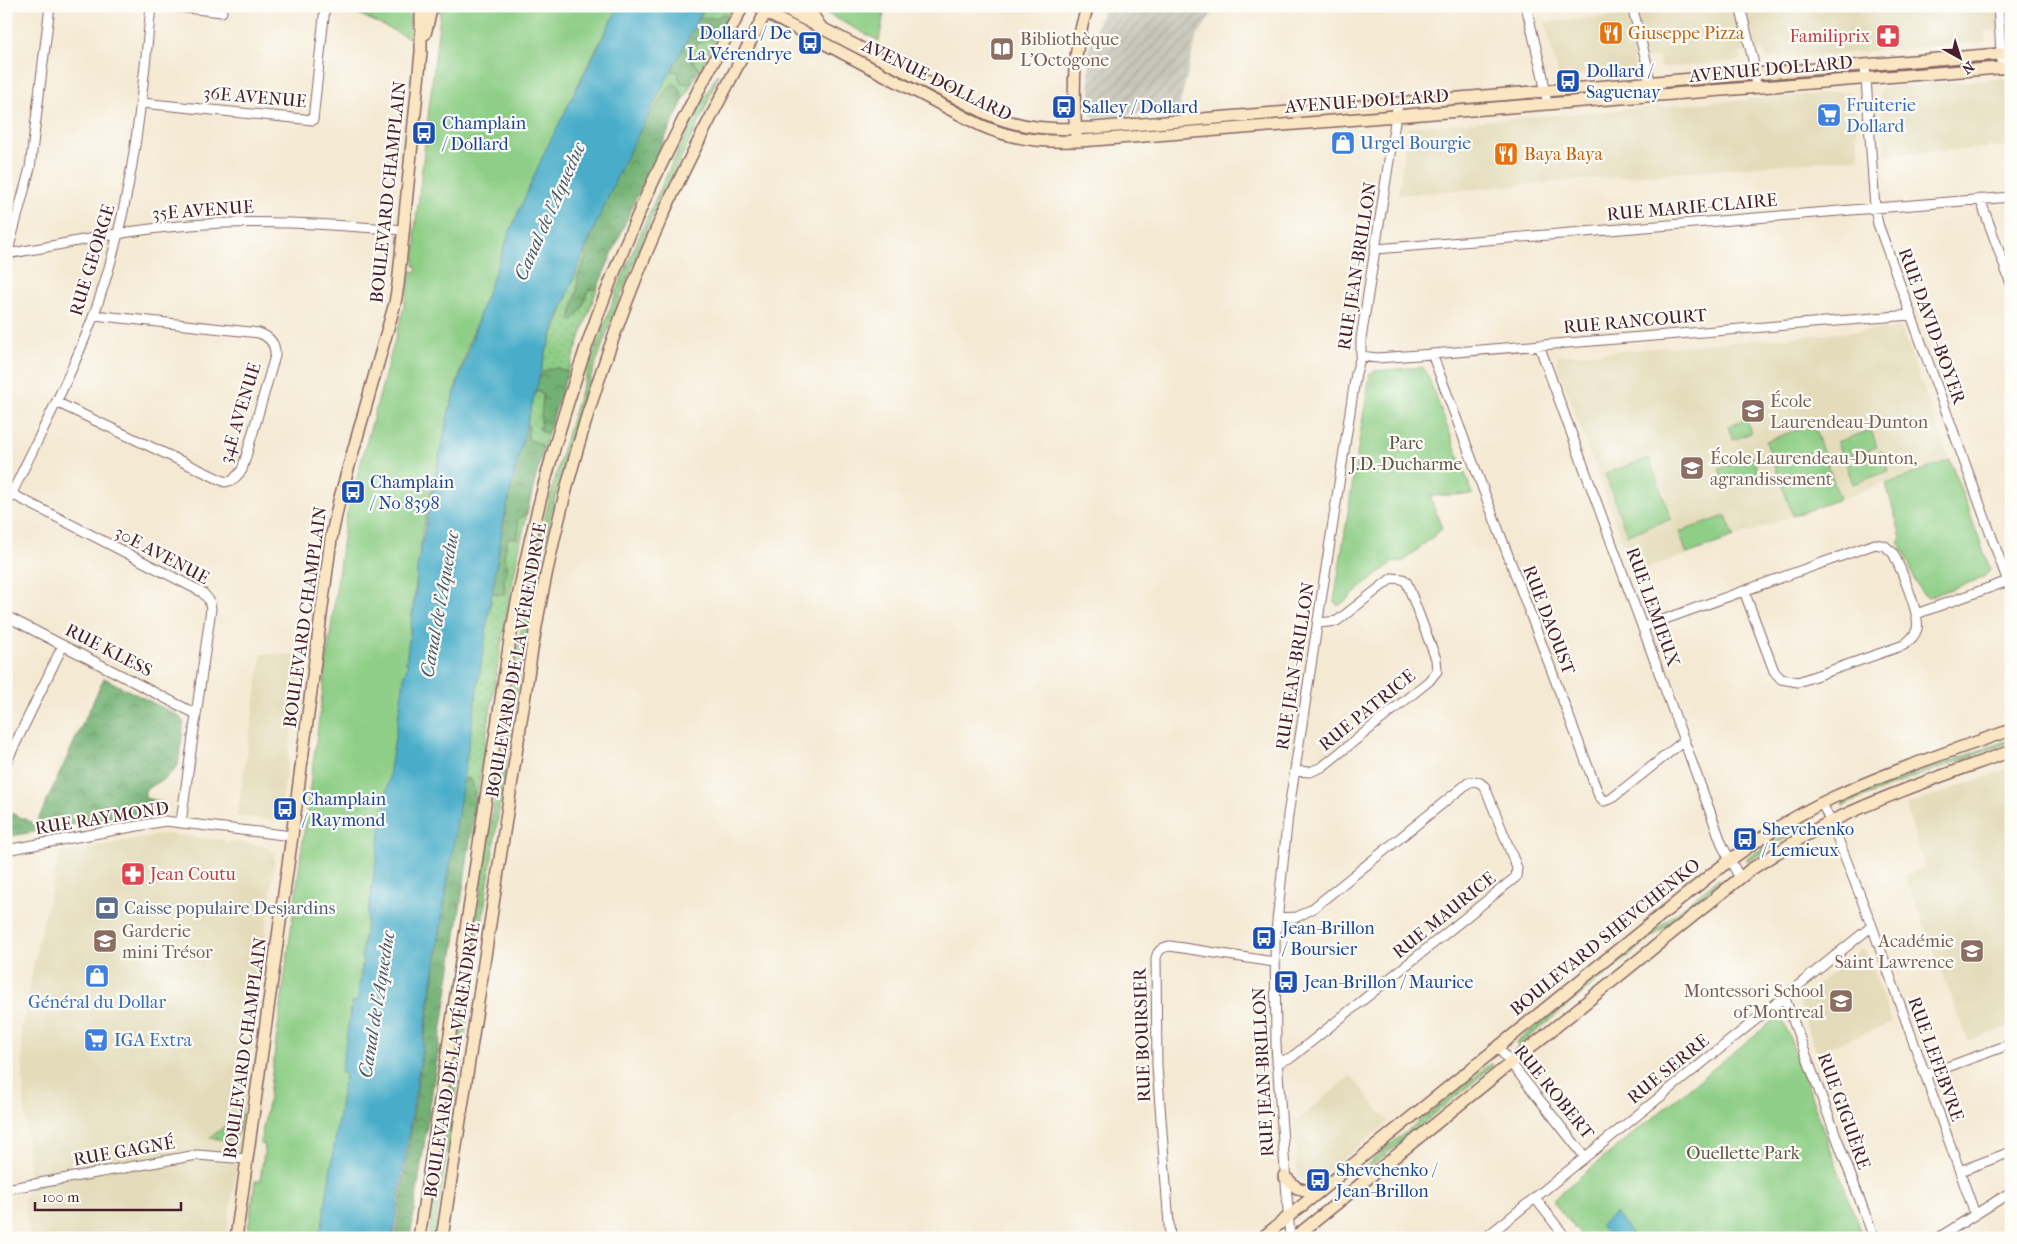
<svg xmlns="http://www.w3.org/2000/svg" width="2017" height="1244" font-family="'IM FELL French Canon',serif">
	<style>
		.built { fill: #e3dbba }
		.industrial { fill: url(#industrial-furrows) }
		.grass { fill: url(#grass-dots); stroke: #6c7658 }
		.forest { fill: url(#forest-crowns); stroke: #5e684f }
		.park { fill: #8ece86; stroke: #6c7658 }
		.water { fill: #49adc9; stroke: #4a667a }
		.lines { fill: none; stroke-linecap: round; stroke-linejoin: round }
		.street-casing { stroke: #866666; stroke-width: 11 }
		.secondary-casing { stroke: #866666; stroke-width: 14 }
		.street { stroke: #fff; stroke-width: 9 }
		.secondary { stroke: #fbe6c3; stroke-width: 11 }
		.labels { text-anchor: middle; stroke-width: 4.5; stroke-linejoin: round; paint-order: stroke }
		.transit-label { font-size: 18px; fill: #164399; stroke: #fdfcf7; text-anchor: start }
		.food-label { font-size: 18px; fill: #c56008; stroke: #fdfcf7; text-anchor: start }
		.health-label { font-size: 18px; fill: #be3a42; stroke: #fdfcf7; text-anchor: end }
		.education-label { font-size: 18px; fill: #785e54; stroke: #fdfcf7; text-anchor: start }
		.street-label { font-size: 18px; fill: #4a1f2b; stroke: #fdfcf7 }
		.shop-label { font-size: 18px; fill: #366cbe; stroke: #fdfcf7; text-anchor: start }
		.park-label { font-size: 18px; fill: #5e5446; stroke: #fdfcf7 }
		.service-label { font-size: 18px; fill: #4e5e75; stroke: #fdfcf7; text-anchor: start }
		.water-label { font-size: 19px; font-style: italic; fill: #4a586a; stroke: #fdfcf7 }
	</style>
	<defs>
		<pattern id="industrial-furrows" width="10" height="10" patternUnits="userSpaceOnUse" patternTransform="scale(1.25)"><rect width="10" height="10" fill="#c6c5b8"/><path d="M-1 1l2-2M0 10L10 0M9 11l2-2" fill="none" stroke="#aca99e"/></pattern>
		<pattern id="grass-dots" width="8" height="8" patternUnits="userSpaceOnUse" patternTransform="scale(1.25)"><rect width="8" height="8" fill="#8ece86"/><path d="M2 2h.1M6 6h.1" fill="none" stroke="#7cb074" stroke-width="1.8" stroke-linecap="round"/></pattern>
		<pattern id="forest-crowns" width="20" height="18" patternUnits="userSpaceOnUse" patternTransform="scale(1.25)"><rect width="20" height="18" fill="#72b173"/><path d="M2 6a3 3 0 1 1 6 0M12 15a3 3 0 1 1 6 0" fill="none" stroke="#608f5f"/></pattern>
	</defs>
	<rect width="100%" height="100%" fill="#fdfcf7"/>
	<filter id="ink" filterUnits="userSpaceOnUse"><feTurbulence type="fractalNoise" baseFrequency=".02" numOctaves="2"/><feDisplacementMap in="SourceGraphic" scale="10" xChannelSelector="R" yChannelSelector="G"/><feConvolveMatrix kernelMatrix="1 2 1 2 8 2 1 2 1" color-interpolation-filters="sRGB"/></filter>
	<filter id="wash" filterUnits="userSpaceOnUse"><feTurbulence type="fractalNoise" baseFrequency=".0096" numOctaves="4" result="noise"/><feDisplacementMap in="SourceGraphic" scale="20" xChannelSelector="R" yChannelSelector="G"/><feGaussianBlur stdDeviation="1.12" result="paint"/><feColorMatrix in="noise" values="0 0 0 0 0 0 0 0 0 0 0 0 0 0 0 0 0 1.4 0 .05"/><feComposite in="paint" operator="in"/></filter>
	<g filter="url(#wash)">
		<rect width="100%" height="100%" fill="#f4e9d3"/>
		<path class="built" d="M1728 6H2011V28L1985 31 1986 42 1767 59 1763 50 1739 53 1741 61 1661 68 1658 57 1633 60 1636 70 1559 77 1545 22Z
			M2011 78V146L1885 155 1880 92 1881 88Z
			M1846 91 1854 93 1859 158 1398 195 1408 130 1410 127 1840 92 1846 93Z
			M1901 328 1950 460 1634 573 1556 361 1558 356Z
			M262 654 302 655 281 810 279 816 271 820 237 816Z
			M2011 767V1026L1968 1041 1905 875 1925 868 1906 806Z
			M166 834 224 840V843L229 844 230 841 263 845 271 850 275 858 239 1150 226 1238H30L24 1200 30 1185 24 1097 21 1029 38 943 60 853Z
			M1861 949H1863L1866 952 1892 1023 1816 1052 1798 1000Z
			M1351 1076 1389 1122 1323 1175 1322 1174 1317 1177 1318 1179 1313 1183H1303L1298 1175 1293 1118 1297 1120Z"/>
		<path class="industrial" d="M1104 6H1217L1196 38 1178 112 1091 117 1088 52Z"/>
		<path class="grass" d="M705 6H732L727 18V15L723 14 715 18H699Z
			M708 38 716 39 700 70C686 52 687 47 708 38Z
			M1984 61V64L1884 71V69Z
			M671 70 678 72 680 82 688 84 692 74H697L683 101 681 92 671 85 653 114 645 119Z
			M1847 72 1848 75 1776 80 1775 77Z
			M717 74 718 75 704 112 654 213 616 308 579 409 552 510 524 647 434 1238H428L518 646C553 441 620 257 717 74Z
			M1739 81 1740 84 1671 88V86Z
			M1635 89V92L1566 97V94Z
			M1530 98V101L1418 108 1437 105Z
			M584 252 586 258 578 276 577 291 571 314 573 320 582 308 588 290 597 289 568 372 553 369 541 372 545 355Z
			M535 391H540L543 396 540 430 548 434 543 450 541 444 528 439 529 426 526 423Z
			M528 509C505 610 490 713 474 816 471 803 478 789 470 779L466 778 463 780 492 593 498 595 505 589 504 579 508 568 504 556 508 538H518L517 519 524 516Z
			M2011 739V742L1890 786 1843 806 1842 803 1878 787Z
			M1813 818 1815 820 1747 862 1745 859Z
			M1718 879 1720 882 1518 1046 1515 1043Z
			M1491 1063 1493 1066 1351 1183 1349 1182 1381 1152Z
			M242 1107 239 1129 235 1137 226 1140 210 1138 227 1124Z"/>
		<path class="forest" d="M725 13 727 18 716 39 708 38 692 47C688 57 693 61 700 70L697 74H692L691 83 688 84 680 82 678 72 671 70 699 18H715Z
			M675 84 679 87 683 101 636 198 597 289 588 290 582 308 573 320 570 321 577 291 578 276 586 258 584 252 621 167 645 119C658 111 660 90 675 84Z
			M558 368 568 372 548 434 540 430 543 396 540 391H535C540 375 540 369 558 368Z
			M526 423 529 426 528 439 541 444 543 450 528 509 524 516 517 519 519 529 518 538H508L504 556 508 568 504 579 505 594 503 595 492 593 503 524Z
			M104 678 179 716 184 722 178 766 166 778 145 790V798L162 802 163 807 161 809 6 837V811L36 824Z
			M466 778 470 779C478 789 471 803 474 816L410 1238H395L463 780Z"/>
		<path class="park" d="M342 6H409L411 39Z
			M441 6H619L583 74 525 197 511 229 468 346 449 411 422 534 406 663H408L405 674 361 958 363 959 357 1003 354 1001 341 1072 342 1074 345 1073 322 1228 318 1232 317 1238H247L255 1181H260L265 1145 260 1144 268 1103 345 523 351 496H353L357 485 355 484 402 314 408 289 410 271 416 272 417 266H414L416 239 414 238Z
			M816 6H885L879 41 824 12Z
			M1422 367 1426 371 1473 494 1430 496 1442 529 1404 561 1393 562 1340 605H1337L1334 601 1370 373 1374 371Z
			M1746 419 1751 433 1733 440 1728 426Z
			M1813 424 1840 499 1793 516 1766 441Z
			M1871 430 1877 447 1843 459 1837 442Z
			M1882 451 1889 471 1853 484 1846 464Z
			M1753 457 1760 476 1726 488 1719 469Z
			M1649 458 1671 519 1627 535 1605 474Z
			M1950 460 1990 569 1983 578 1928 597C1912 591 1911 556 1898 543L1901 537 1886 484Z
			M1726 516 1734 537 1687 554 1679 532Z
			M1777 1017 1783 1020 1863 1238H1583L1554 1203V1198Z"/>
		<path class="water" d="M619 6H705L621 167 584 252 558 319 545 355 518 458 503 524 493 586 393 1238H317L318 1232 322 1227 345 1073 341 1072 352 1002H357L363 960 361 959 405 673 408 663H406L416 589 417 567 449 411 483 304 511 229 544 153Z
			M1615 1213 1635 1238H1611L1600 1225Z"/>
	</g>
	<g filter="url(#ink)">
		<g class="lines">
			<defs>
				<path id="street" d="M169 6 222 12
					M1526 6 1543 77 1546 96
					M1632 6 1648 68 1651 96
					M1740 6 1753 60 1756 87
					M1998 6 2002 67
					M1865 65 1875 208 1878 224 2011 590
					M142 103 313 120 325 7
					M1980 199 2011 284
					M1376 249 2011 197
					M6 254C68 244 128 229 191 225 262 219 333 225 404 230
					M6 258 30 168 50 6
					M1539 345 1723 847 1740 878
					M1432 354 1599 796 1604 801 1611 799 1685 740
					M1361 356 1377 358 1432 354 1911 315
					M56 402 221 480 225 482 233 480 242 470 275 356C276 344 270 337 259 333L94 315
					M6 491 202 592 209 600 211 609 181 822
					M6 506C35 443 69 382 93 317 130 216 141 113 151 6
					M1916 614 2011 580
					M6 616 196 714
					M1643 627 1875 544 1885 546 1893 553C1900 567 1921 616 1917 629 1915 636 1910 640 1904 645L1798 682 1781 679 1774 671 1744 591
					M6 763 63 645
					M1295 771 1310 772 1322 767 1429 681 1437 671 1436 659 1407 583 1403 579 1392 578 1337 621 1319 623
					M1822 803 1836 834 1872 926 1975 1214
					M6 850 165 821 292 836
					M1784 996 1874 1238
					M1498 1047 1585 1157
					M1277 1063 1292 1057 1516 877 1517 868 1485 787C1479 781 1475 780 1468 783L1312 909 1297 917 1277 918
					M1925 1075 2011 1044
					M1960 1171 2011 1152
					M6 1189 197 1155 247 1159
					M1535 1198 1566 1238
					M1170 1238 1157 1066 1156 958C1158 950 1162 947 1170 946L1274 962
					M1290 1238 1276 1045 1275 941 1288 815 1356 373 1361 356V339L1398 103
					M1485 1238 1872 926
					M1938 1238 2011 1192"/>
				<path id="secondary" d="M758 6 774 17 980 125C1018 142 1054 143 1094 140L2011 67
					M779 6 988 114C1022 129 1055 130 1093 128L2011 53
					M807 6 820 26
					M425 34 432 6
					M1076 135C1073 91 1072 49 1088 6
					M1284 1176 1297 1188 1316 1193
					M236 1238 292 836 331 539 339 501 395 303 398 285 421 52V6
					M419 1238 510 640C537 487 582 340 645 199 675 133 709 70 743 6
					M442 1238 532 649C557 501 600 356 661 219 694 146 732 77 769 6
					M1262 1238 1713 873C1750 844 1790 818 1832 798 1890 771 1951 751 2011 730
					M1294 1238 1750 870C1777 853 1803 835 1832 821 1890 793 1951 773 2011 751"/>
			</defs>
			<use href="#street" class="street-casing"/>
			<use href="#secondary" class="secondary-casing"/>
			<use href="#street" class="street"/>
			<use href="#secondary" class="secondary"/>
		</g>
	</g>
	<defs>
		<symbol id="restaurant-square" viewBox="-11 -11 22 22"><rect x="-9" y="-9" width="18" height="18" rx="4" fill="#e8710a" stroke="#fdfcf7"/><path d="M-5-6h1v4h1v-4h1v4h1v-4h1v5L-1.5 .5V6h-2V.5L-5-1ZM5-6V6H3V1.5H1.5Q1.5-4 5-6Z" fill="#fff"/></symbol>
		<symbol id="pharmacy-square" viewBox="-11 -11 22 22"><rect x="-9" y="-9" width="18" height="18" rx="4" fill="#e0444e" stroke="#fdfcf7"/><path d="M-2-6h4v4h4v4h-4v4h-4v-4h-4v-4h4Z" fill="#fff"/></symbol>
		<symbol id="bus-square" viewBox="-11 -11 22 22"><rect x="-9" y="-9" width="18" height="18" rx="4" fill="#1a4fb4" stroke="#fdfcf7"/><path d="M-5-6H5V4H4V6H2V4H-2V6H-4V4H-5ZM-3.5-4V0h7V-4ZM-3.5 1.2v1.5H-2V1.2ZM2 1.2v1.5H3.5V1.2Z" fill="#fff"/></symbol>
		<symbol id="library-square" viewBox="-11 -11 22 22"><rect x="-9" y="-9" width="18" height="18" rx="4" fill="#8d6e63" stroke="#fdfcf7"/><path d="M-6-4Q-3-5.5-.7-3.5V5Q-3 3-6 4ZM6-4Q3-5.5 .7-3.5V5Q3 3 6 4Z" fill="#fff"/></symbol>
		<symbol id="supermarket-square" viewBox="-11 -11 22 22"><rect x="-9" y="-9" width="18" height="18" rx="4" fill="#3f7fe0" stroke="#fdfcf7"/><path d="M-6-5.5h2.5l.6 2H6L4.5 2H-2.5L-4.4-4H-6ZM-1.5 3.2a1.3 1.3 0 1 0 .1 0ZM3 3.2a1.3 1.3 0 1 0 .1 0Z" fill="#fff"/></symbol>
		<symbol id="shop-square" viewBox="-11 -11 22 22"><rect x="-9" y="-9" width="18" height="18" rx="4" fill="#3f7fe0" stroke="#fdfcf7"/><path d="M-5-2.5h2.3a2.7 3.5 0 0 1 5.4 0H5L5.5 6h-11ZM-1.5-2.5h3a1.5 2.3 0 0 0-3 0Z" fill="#fff"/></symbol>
		<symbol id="school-square" viewBox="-11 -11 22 22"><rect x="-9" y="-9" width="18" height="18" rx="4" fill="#8d6e63" stroke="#fdfcf7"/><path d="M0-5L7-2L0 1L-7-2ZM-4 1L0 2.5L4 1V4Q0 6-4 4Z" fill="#fff"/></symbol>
		<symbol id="bank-square" viewBox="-11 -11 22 22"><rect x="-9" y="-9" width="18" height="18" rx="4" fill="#5c6f8a" stroke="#fdfcf7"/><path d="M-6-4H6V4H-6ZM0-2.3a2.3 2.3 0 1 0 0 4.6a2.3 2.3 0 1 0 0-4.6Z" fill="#fff"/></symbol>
	</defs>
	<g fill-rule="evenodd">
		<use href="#restaurant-square" x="1597" y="19" width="28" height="28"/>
		<use href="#pharmacy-square" x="1874" y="22" width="28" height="28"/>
		<use href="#bus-square" x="796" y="29" width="28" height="28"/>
		<use href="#library-square" x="988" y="35" width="28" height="28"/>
		<use href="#bus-square" x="1554" y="67" width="28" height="28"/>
		<use href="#bus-square" x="1050" y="93" width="28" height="28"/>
		<use href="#supermarket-square" x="1815" y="101" width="28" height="28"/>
		<use href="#bus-square" x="410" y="119" width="28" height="28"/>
		<use href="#shop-square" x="1329" y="129" width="28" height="28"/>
		<use href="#restaurant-square" x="1492" y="140" width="28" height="28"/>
		<use href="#school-square" x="1739" y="397" width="28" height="28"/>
		<use href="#school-square" x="1678" y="454" width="28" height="28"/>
		<use href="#bus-square" x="339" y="478" width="28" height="28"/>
		<use href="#bus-square" x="271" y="795" width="28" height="28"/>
		<use href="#bus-square" x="1731" y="825" width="28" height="28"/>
		<use href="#pharmacy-square" x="119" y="860" width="28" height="28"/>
		<use href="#bank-square" x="93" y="894" width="28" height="28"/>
		<use href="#bus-square" x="1250" y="924" width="28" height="28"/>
		<use href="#school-square" x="91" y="927" width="28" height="28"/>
		<use href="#school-square" x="1958" y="937" width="28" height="28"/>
		<use href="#shop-square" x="83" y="962" width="28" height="28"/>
		<use href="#bus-square" x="1272" y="968" width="28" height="28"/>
		<use href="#school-square" x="1827" y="987" width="28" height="28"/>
		<use href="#supermarket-square" x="82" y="1026" width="28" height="28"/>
		<use href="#bus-square" x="1304" y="1166" width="28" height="28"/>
	</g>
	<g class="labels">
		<g class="transit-label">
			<text x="792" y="39" text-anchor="end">Dollard / De<tspan x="792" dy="21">La Vérendrye</tspan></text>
			<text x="1586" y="77">Dollard /<tspan x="1586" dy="21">Saguenay</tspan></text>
			<text x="1082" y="113">Salley / Dollard</text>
			<text x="442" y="129">Champlain<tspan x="442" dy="21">/ Dollard</tspan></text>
			<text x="370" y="488">Champlain<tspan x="370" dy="21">/ No 8398</tspan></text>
			<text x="302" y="805">Champlain<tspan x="302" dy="21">/ Raymond</tspan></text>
			<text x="1762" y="835">Shevchenko<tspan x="1762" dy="21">/ Lemieux</tspan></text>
			<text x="1282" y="934">Jean-Brillon<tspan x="1282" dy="21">/ Boursier</tspan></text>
			<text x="1304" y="988">Jean-Brillon / Maurice</text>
			<text x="1336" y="1176">Shevchenko /<tspan x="1336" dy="21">Jean-Brillon</tspan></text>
		</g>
		<g class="food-label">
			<text x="1628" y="39">Giuseppe Pizza</text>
			<text x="1524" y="160">Baya Baya</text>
		</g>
		<g class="health-label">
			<text x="1870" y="42">Familiprix</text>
			<text x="150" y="880" text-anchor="start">Jean Coutu</text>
		</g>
		<g class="education-label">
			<text x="1020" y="45">Bibliothèque<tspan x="1020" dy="21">L’Octogone</tspan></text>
			<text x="1770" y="407">École<tspan x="1770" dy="21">Laurendeau-Dunton</tspan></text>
			<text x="1710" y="464">École Laurendeau-Dunton,<tspan x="1710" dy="21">agrandissement</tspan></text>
			<text x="122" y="937">Garderie<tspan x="122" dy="21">mini Trésor</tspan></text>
			<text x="1954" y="947" text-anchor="end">Académie<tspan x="1954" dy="21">Saint Lawrence</tspan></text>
			<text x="1824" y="997" text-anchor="end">Montessori School<tspan x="1824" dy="21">of Montreal</tspan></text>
		</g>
		<g class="street-label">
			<text transform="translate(1771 69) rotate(-5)" y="6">AVENUE DOLLARD</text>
			<text transform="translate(937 80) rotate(26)" y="6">AVENUE DOLLARD</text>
			<text transform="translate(255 97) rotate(5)" y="6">36E AVENUE</text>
			<text transform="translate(1367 101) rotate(-4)" y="6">AVENUE DOLLARD</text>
			<text transform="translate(388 192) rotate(-84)" y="6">BOULEVARD CHAMPLAIN</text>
			<text transform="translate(1692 207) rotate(-5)" y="6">RUE MARIE-CLAIRE</text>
			<text transform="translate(203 210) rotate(-4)" y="6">35E AVENUE</text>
			<text transform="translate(92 260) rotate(-73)" y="6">RUE GEORGE</text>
			<text transform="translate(1357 266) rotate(-81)" y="6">RUE JEAN-BRILLON</text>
			<text transform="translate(1635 321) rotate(-5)" y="6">RUE RANCOURT</text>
			<text transform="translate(1932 326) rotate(70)" y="6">RUE DAVID-BOYER</text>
			<text transform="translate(240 413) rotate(-73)" y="6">34E AVENUE</text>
			<text transform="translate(162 555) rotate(28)" y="6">30E AVENUE</text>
			<text transform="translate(1653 607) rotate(70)" y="6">RUE LEMIEUX</text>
			<text transform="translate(305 617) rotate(-82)" y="6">BOULEVARD CHAMPLAIN</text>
			<text transform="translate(1549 620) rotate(69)" y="6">RUE DAOUST</text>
			<text transform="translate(109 650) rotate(27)" y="6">RUE KLESS</text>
			<text transform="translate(516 660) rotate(-80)" y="6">BOULEVARD DE LA VÉRENDRYE</text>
			<text transform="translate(1295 666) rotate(-81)" y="6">RUE JEAN-BRILLON</text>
			<text transform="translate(1367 710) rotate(-39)" y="6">RUE PATRICE</text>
			<text transform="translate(102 818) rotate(-9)" y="6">RUE RAYMOND</text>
			<text transform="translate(1444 915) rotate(-39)" y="6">RUE MAURICE</text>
			<text transform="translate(1605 937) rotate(-39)" y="6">BOULEVARD SHEVCHENKO</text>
			<text transform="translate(1142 1035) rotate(-92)" y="6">RUE BOURSIER</text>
			<text transform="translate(245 1048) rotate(-82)" y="6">BOULEVARD CHAMPLAIN</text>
			<text transform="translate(1936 1059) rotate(70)" y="6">RUE LEFEBVRE</text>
			<text transform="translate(452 1060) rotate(-81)" y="6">BOULEVARD DE LA VÉRENDRYE</text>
			<text transform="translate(1668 1069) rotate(-39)" y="6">RUE SERRE</text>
			<text transform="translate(1263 1072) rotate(-93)" y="6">RUE JEAN-BRILLON</text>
			<text transform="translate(1554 1092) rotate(51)" y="6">RUE ROBERT</text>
			<text transform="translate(1844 1111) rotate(70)" y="6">RUE GIGUÈRE</text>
			<text transform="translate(124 1151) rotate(-10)" y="6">RUE GAGNÉ</text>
		</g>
		<g class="shop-label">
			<text x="1846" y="111">Fruiterie<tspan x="1846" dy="21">Dollard</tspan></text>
			<text x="1360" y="149">Urgel Bourgie</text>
			<text x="97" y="1008" text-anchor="middle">Général du Dollar</text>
			<text x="114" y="1046">IGA Extra</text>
		</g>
		<g class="park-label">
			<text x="1406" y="449">Parc<tspan x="1406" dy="21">J.D.-Ducharme</tspan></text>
			<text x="1743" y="1159">Ouellette Park</text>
		</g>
		<g class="service-label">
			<text x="124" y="914">Caisse populaire Desjardins</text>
		</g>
		<g class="water-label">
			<text transform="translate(549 211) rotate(-66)" y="7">Canal de l'Aqueduc</text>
			<text transform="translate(439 604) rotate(-80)" y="7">Canal de l'Aqueduc</text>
			<text transform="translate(376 1004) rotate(-81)" y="7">Canal de l'Aqueduc</text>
		</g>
	</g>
	<rect width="2017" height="1244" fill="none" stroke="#fdfcf7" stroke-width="25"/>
	<g transform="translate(1960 58) rotate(141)" stroke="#fdfcf7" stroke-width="4" paint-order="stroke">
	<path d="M0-4L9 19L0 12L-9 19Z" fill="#4a1f2b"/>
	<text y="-8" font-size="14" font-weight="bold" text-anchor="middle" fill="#4a1f2b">N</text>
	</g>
	<path d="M35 1202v8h146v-8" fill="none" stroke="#4a1f2b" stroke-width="2.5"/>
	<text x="42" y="1202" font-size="15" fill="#4a1f2b" stroke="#fdfcf7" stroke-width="4" paint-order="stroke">100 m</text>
</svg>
